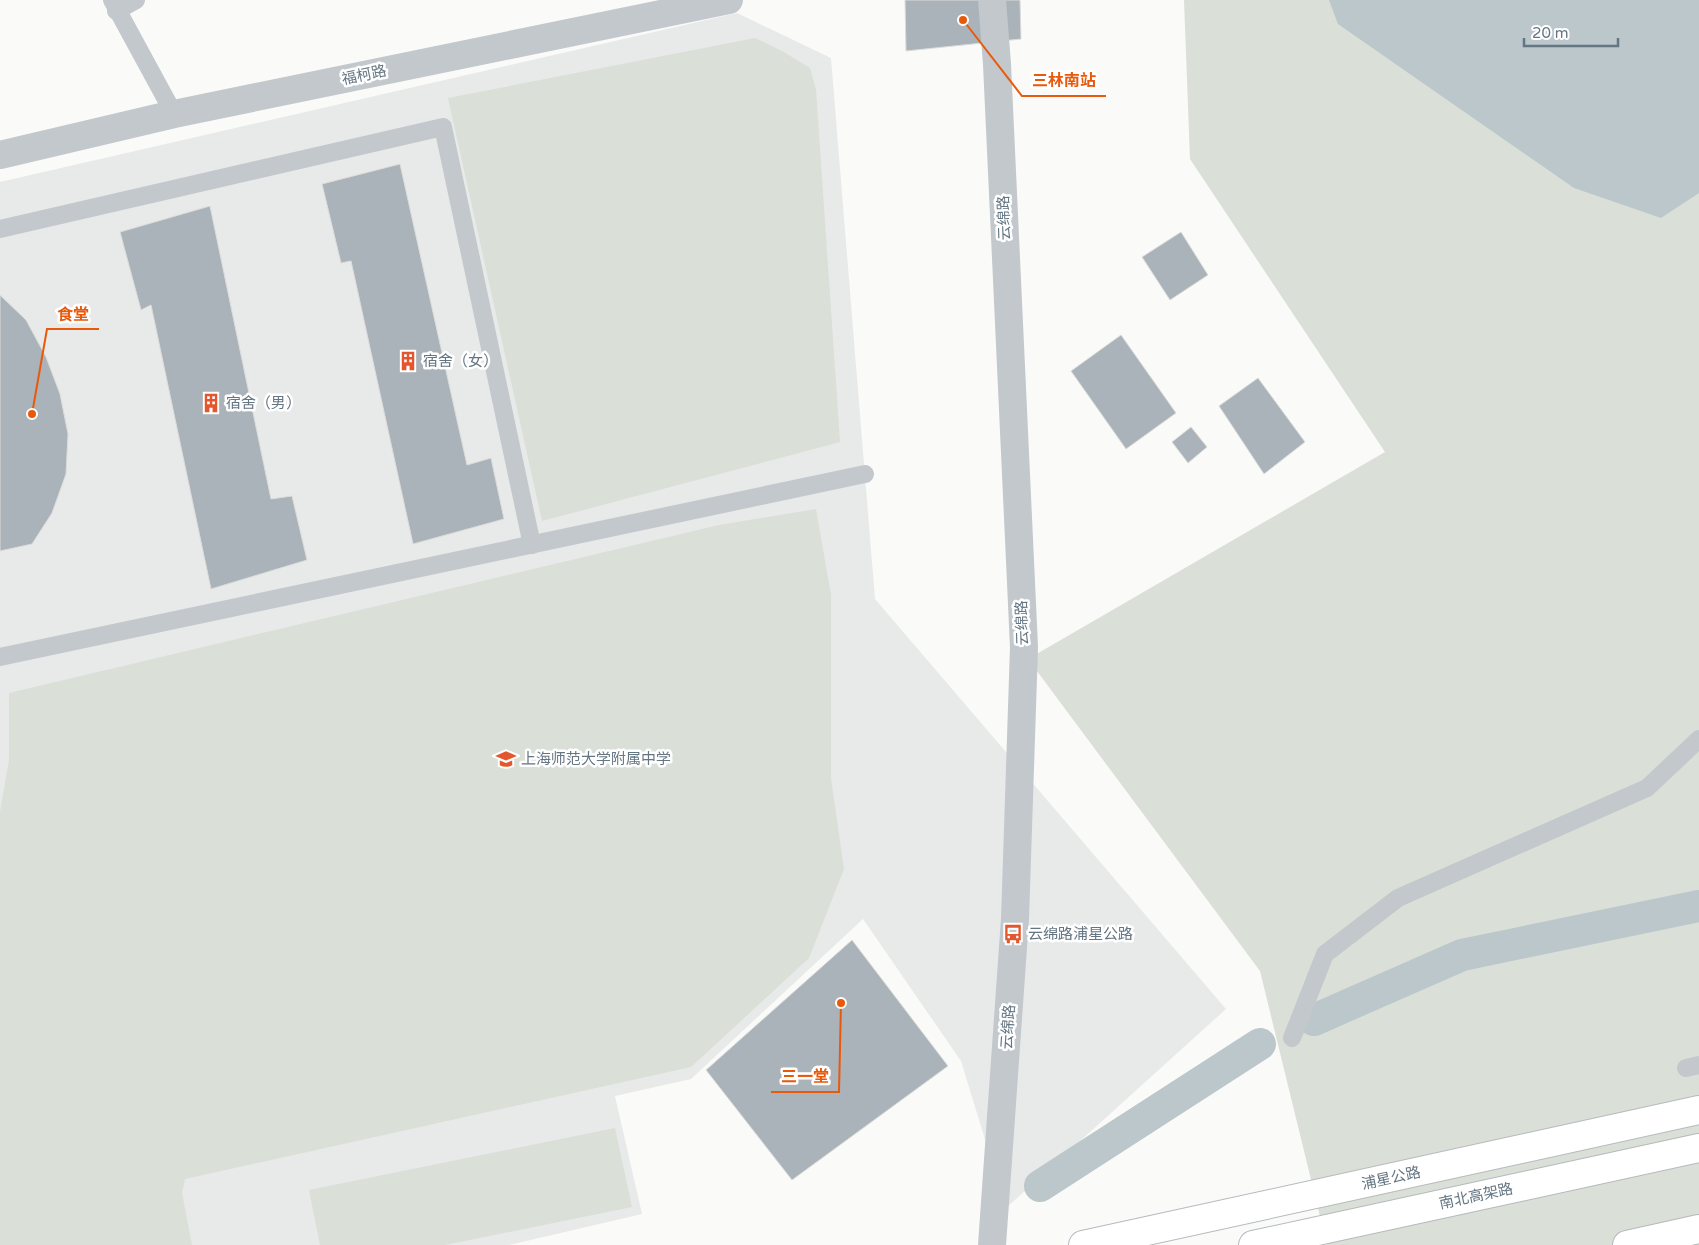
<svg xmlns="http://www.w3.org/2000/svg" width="1699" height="1245" font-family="'Varela Round','Noto Sans SC',sans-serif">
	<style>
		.built { fill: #e8e9e9 }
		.green { fill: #dadfd7 }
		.water { fill: #bbc7cb }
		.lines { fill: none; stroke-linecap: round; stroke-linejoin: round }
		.canal { stroke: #bbc7cb; stroke-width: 32 }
		.building { fill: #aab3b9; stroke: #dcdcda }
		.primary-casing { stroke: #b5babe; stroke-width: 30 }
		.trunk-casing { stroke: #b4b9bd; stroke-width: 30 }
		.service { stroke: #c3c8cc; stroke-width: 18 }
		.minor { stroke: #c3c8cc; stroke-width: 28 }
		.tertiary { stroke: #c3c8cc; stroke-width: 28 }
		.primary { stroke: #fff; stroke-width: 28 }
		.trunk { stroke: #fff; stroke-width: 28 }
		.labels { text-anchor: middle; stroke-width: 5; stroke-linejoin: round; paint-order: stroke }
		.street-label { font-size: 15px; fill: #657683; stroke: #fff }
		.poi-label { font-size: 15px; fill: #657683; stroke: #fff; text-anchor: start }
		.leader { fill: none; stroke: #e8590c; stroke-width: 2 }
		.callout-dot { fill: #e8590c; stroke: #fff; stroke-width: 2 }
		.callout-label { font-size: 16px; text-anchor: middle; font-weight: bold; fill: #e8590c; stroke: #fff; stroke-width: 5; stroke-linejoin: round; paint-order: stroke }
	</style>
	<rect width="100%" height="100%" fill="#fafaf8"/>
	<path class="built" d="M737 13 831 58 875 599 1226 1009 1006 1208 961 1061 863 919 691 1079 615 1096 642 1214 509 1245H0V182Z"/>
	<path class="green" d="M1184 0H1699V1245H1327L1260 971 1028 659 1385 452 1190 159Z
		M755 38 782 51 810 68 816 90 840 442 542 521 448 98Z
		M816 509 831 595V778L844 869 809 958 691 1067 185 1179 182 1193 192 1245H0V812L9 760V693L719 525Z
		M615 1128 632 1207 445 1245H320L309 1190Z"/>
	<path class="water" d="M1329 0H1699V193L1661 218 1574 188 1338 24Z"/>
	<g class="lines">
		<path class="canal" d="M1314 1020 1462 955 1699 906
			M1040 1186 1260 1044"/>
	</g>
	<path class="building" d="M905 0H1020L1021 39 906 51Z
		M400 164 467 465 491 458 504 519 413 544 351 261 341 263 322 184Z
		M210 206 271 499 292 496 307 560 211 589 151 305 141 310 120 232Z
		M1181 232 1208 275 1170 300 1142 257Z
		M0 295 26 320 46 357 60 394 68 434 66 474 52 513 32 544 0 551Z
		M1121 335 1176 413 1126 449 1071 371Z
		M1258 378 1305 442 1264 474 1219 406Z
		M1191 427 1207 447 1188 463 1172 442Z
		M852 940 948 1066 792 1180 706 1070Z"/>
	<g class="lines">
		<defs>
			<path id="primary" d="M1083 1245 1699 1110"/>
			<path id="trunk" d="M1253 1245 1699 1148
				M1627 1245 1699 1229"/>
		</defs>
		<use href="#primary" class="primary-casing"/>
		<use href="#trunk" class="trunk-casing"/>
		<path class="service" d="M112 0 174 114
			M116 11 136 0
			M0 229 443 127 532 545
			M0 657 865 474
			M1292 1038 1325 954 1398 898 1647 788 1699 739
			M1686 1068 1699 1065"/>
		<path class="minor" d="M0 155 174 114 729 0"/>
		<path class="tertiary" d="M992 1245 1015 919 1024 647 997 64 992 0"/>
		<use href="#primary" class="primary"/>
		<use href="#trunk" class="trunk"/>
	</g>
	<defs>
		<symbol id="building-bare" viewBox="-9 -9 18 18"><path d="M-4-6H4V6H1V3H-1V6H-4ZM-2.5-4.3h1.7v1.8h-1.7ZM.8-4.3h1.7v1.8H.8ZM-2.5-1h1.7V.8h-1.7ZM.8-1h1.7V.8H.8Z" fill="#e4572e" stroke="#fff" stroke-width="2.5" paint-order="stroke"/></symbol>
		<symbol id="school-bare" viewBox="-9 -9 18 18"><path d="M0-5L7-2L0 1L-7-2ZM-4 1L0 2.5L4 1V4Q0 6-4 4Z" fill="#e4572e" stroke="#fff" stroke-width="2.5" paint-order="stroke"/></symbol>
		<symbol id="bus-bare" viewBox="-9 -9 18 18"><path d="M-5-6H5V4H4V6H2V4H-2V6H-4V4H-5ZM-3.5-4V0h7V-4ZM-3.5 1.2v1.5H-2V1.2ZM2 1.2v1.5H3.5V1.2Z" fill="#e4572e" stroke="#fff" stroke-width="2.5" paint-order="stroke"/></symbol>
	</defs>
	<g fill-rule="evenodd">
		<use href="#building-bare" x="394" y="347" width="28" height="28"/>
		<use href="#building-bare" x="197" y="389" width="28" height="28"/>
		<use href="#school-bare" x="492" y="745" width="28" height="28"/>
		<use href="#bus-bare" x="999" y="920" width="28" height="28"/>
	</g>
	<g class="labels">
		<g class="street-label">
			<text transform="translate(364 75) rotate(-12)" y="5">福柯路</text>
			<text transform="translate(1004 218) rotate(-92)" y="5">云绵路</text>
			<text transform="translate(1022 623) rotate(-92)" y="5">云绵路</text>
			<text transform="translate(1008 1027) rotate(-86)" y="5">云绵路</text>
			<text transform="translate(1391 1178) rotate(-12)" y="5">浦星公路</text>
			<text transform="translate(1476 1196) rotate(-12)" y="5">南北高架路</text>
		</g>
		<g class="poi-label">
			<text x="423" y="366">宿舍（女）</text>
			<text x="226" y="408">宿舍（男）</text>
			<text x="521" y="764">上海师范大学附属中学</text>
			<text x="1028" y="939">云绵路浦星公路</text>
		</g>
	</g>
	<path class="leader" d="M963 20L1022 96H1106M32 414L47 329H99M841 1003L839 1092H771"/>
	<g class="callout-dot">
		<circle cx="963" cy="20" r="5"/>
		<circle cx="32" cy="414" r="5"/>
		<circle cx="841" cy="1003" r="5"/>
	</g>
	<g class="callout-label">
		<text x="1064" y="86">三林南站</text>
		<text x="73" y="320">食堂</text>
		<text x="805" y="1082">三一堂</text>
	</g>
	<path d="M1524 38v8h94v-8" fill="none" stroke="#657683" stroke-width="2.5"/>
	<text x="1532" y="38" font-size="15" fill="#657683" stroke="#ffffff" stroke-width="4" paint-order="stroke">20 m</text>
</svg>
